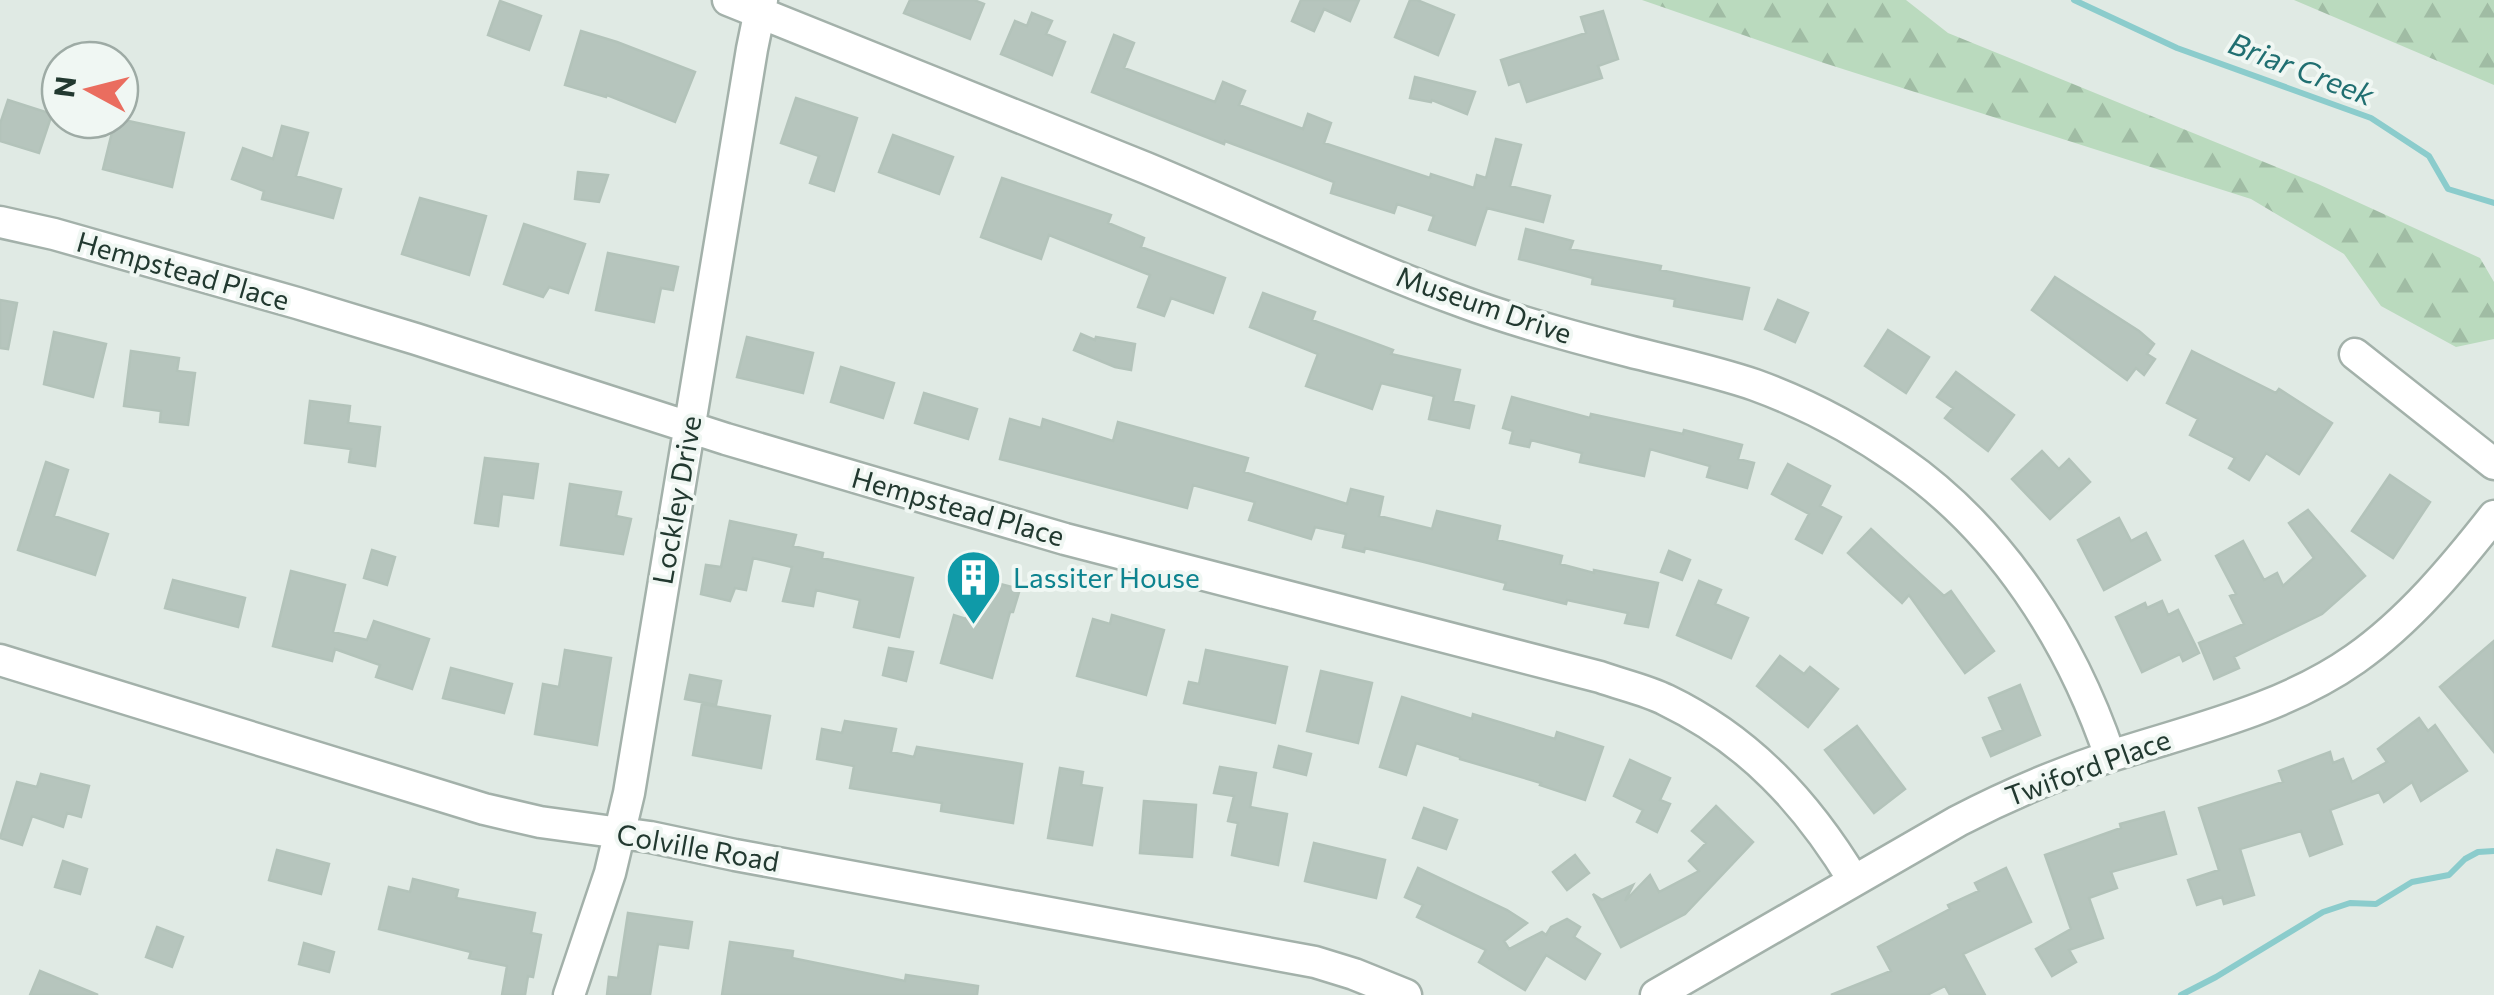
<svg xmlns="http://www.w3.org/2000/svg" width="2494" height="995" font-family="Commissioner,sans-serif">
	<style>
		.forest { fill: url(#forest-firs) }
		.lines { fill: none; stroke-linecap: round; stroke-linejoin: round }
		.stream { stroke: #8bcccc; stroke-width: 6 }
		.building { fill: #b6c5bd; stroke: #b3c3ba; stroke-width: 2.5 }
		.minor-casing { stroke: #a3b1aa; stroke-width: 35 }
		.minor { stroke: #fff; stroke-width: 30 }
		.labels { text-anchor: middle; stroke-width: 8; stroke-linejoin: round; paint-order: stroke }
		.street-label { font-size: 28px; fill: #223930; stroke: #f0f7f3 }
		.culture-label { font-size: 28px; fill: #0d838f; stroke: #f0f7f3; text-anchor: start }
		.water-label { font-size: 30px; font-style: italic; fill: #206f71; stroke: #f0f7f3 }
	</style>
	<defs>
		<pattern id="forest-firs" width="22" height="20" patternUnits="userSpaceOnUse" patternTransform="scale(2.5)"><rect width="22" height="20" fill="#badabe"/><path d="M5 1l3.5 6h-7zM16 11l3.5 6h-7z" fill="#a0bca4"/></pattern>
	</defs>
	<rect width="100%" height="100%" fill="#e0eae4"/>
	<path class="forest" d="M1642 0H1906L1948 33 2318 184 2480 258 2494 282V339L2456 347 2381 306 2344 254 2251 199 1824 63Z
		M2294 0H2494V85Z"/>
	<g class="lines">
		<path class="stream" d="M2074 0 2177 48 2371 118 2429 156 2448 189 2494 203
			M2181 995 2216 977 2323 912 2350 903 2376 904 2412 882 2449 875 2465 859 2478 852 2494 851"/>
	</g>
	<path class="building" d="M910 0H974L984 4 970 39 904 13Z
		M1301 0H1359L1350 21 1324 9 1314 31 1292 21Z
		M1410 0H1417L1454 15 1438 55 1395 37Z
		M500 1 541 16 529 50 488 35Z
		M1603 11 1618 59 1598 66 1602 78 1527 102 1520 81 1509 85 1501 60 1586 33 1581 17Z
		M1032 13 1052 21 1046 34 1065 42 1052 75 1001 54 1015 21 1027 26Z
		M581 31 617 42 695 72 675 122 607 95 606 97 565 85Z
		M1114 35 1134 43 1124 68 1215 102 1223 82 1245 91 1239 105 1303 129 1308 114 1331 123 1324 143 1430 178 1431 174 1474 188 1477 175 1486 178 1496 139 1521 145 1510 186 1550 196 1543 222 1487 208 1475 245 1429 230 1434 216 1397 204 1394 213 1331 193 1334 182 1225 141 1224 144 1092 92Z
		M1415 77 1475 92 1467 114 1432 100 1431 102 1410 98Z
		M796 98 857 118 834 191 810 183 819 156 781 143Z
		M8 100 52 114 39 153 0 141V124Z
		M115 120H124L184 133 172 187 103 169Z
		M282 126 308 133 296 176 341 189 333 218 262 199 264 191 232 179 243 148 273 159Z
		M893 135 953 157 939 194 879 172Z
		M578 172 608 175 599 202 575 199Z
		M1002 178 1111 215 1108 223 1144 238 1141 247 1225 278 1213 313 1171 298 1164 316 1138 307 1150 275 1049 235 1041 259 981 237Z
		M420 198 486 216 469 275 402 254Z
		M524 224 585 244 568 293 549 287 543 297 504 284Z
		M1526 229 1573 241 1570 249 1661 266 1660 270 1749 288 1742 319 1674 306 1675 299 1592 284 1593 278 1519 259Z
		M608 253 678 267 673 290 661 288 654 322 596 310Z
		M2055 277 2139 331 2154 344 2147 354 2155 359 2144 375 2136 368 2127 380 2032 310Z
		M1263 293 1315 312 1312 320 1393 350 1391 354 1460 370 1453 401 1474 406 1469 428 1429 419 1434 396 1381 383 1372 409 1306 386 1318 354 1250 327Z
		M0 300 17 303 8 349 0 348Z
		M1778 300 1808 313 1795 342 1765 329Z
		M1888 330 1929 357 1906 393 1865 366Z
		M54 332 106 344 93 397 44 384Z
		M1081 334 1095 340 1096 337 1135 344 1131 370 1115 367 1074 350Z
		M747 337 813 353 803 393 737 377Z
		M131 351 179 358 177 371 195 373 188 425 160 422 161 411 124 406Z
		M2192 351 2276 393 2279 389 2332 423 2299 474 2266 453 2249 480 2229 468 2235 458 2190 435 2198 419 2167 403Z
		M841 367 894 383 883 418 831 402Z
		M1956 372 2014 415 1988 451 1945 418 1953 408 1937 397Z
		M924 393 977 409 968 439 915 423Z
		M1512 397 1590 418 1591 414 1683 434 1684 430 1742 445 1738 459 1754 463 1747 488 1707 477 1710 466 1650 449 1644 476 1580 462 1582 453 1531 440 1529 447 1510 443 1513 431 1503 428Z
		M310 401 350 406 348 423 380 427 375 466 349 462 351 449 305 443Z
		M1010 419 1041 428 1043 419 1113 441 1118 422 1248 458 1244 472 1347 504 1351 489 1383 497 1379 516 1432 529 1437 511 1500 526 1497 540 1562 556 1560 564 1594 573V570L1658 583 1648 627 1625 623 1628 613 1567 600 1566 604 1504 589 1506 583 1424 562 1365 548 1364 552 1343 547 1346 534 1315 527 1311 539 1249 520 1255 502 1193 485 1187 508 1000 459Z
		M2042 451 2059 469 2069 459 2090 482 2050 519 2012 479Z
		M485 458 538 464 533 498 502 494 498 526 475 523Z
		M46 462 68 470 54 516 108 534 95 575 18 550Z
		M1788 464 1830 486 1820 506 1841 517 1822 553 1796 539 1809 514 1772 494Z
		M2390 475 2430 502 2393 558 2352 531Z
		M570 484 621 492 616 516 631 519 623 554 561 545Z
		M2308 510 2365 576 2322 614 2234 657 2239 668 2214 679 2199 643 2244 624 2230 596 2236 594 2216 556 2243 541 2264 580 2277 573 2283 586 2314 558 2289 523Z
		M2119 518 2131 541 2146 533 2160 560 2104 590 2078 540Z
		M730 521 796 535 793 546 823 553 822 558 913 578 899 637 854 627 860 600 816 590 813 606 783 601 792 567 753 558 746 590 735 588 730 601 701 594 706 565 721 567Z
		M1871 529 1944 596 1951 591 1994 651 1965 673 1909 595 1902 603 1848 553Z
		M372 550 395 557 387 585 364 578Z
		M1669 551 1690 560 1682 580 1661 572Z
		M291 571 345 585 333 632 367 640 374 621 429 639 412 689 376 677 380 665 335 649 332 661 273 646Z
		M977 578 1020 589 1013 612H1010L992 678 941 663 954 615 966 619Z
		M173 580 245 598 238 627 165 608Z
		M1699 581 1721 590 1715 604 1748 618 1731 658 1677 635Z
		M2162 601 2168 615 2178 610 2199 653 2183 661 2180 654 2142 672 2116 617 2145 603 2147 608Z
		M1112 615 1164 630 1146 695 1077 676 1093 619 1110 624Z
		M2494 641V752L2440 687Z
		M889 648 913 652 906 681 883 675Z
		M565 650 611 658 597 745 535 734 543 684 559 687Z
		M1206 650 1287 667 1275 723 1184 703 1189 682 1199 684Z
		M1780 656 1804 674 1810 667 1838 689 1808 727 1757 686Z
		M451 668 512 684 504 713 443 698Z
		M1321 671 1372 683 1358 743 1307 731Z
		M690 675 721 681 716 705 685 699Z
		M2020 685 2040 735 1991 756 1983 738 2003 730 1989 698Z
		M1402 697 1472 719 1473 714 1555 739 1557 732 1603 747 1585 800 1540 785 1541 783 1460 759V757L1416 743 1406 775 1380 767Z
		M702 704 770 716 761 768 693 755Z
		M2419 718 2428 731 2435 725 2467 771 2421 801 2412 782 2384 802 2379 792 2330 810 2342 844 2310 856 2301 831 2240 849 2254 895 2224 904 2222 897 2197 905 2188 880 2219 870 2199 808 2283 782 2279 771 2330 752 2333 763 2343 759 2352 782 2387 762 2378 749Z
		M845 721 896 729 891 752 914 757 917 747 1022 764 1013 823 941 811 942 803 850 788 854 766 817 759 822 729 842 733Z
		M1857 726 1905 789 1874 813 1825 750Z
		M1279 746 1311 754 1306 775 1274 767Z
		M1630 760 1670 778 1660 800 1670 804 1657 832 1637 822 1643 810 1614 796Z
		M1220 767 1256 773 1250 807 1287 814 1278 865 1232 855 1238 823 1228 821 1234 796 1214 793Z
		M1060 768 1083 772 1081 785 1102 788 1092 845 1048 838Z
		M41 774 89 786 81 817 67 813 63 827 32 816 22 845 0 838 17 782 37 787Z
		M1144 801 1196 805 1192 857 1140 853Z
		M1716 806 1753 842 1685 914 1621 947 1593 894 1602 900 1633 885 1625 901 1650 875 1659 892 1699 871 1689 861 1706 843 1692 831Z
		M1424 808 1457 820 1446 849 1413 838Z
		M2164 812 2176 854 2111 872 2117 888 2089 898 2103 938 2069 950 2076 962 2052 976 2036 949 2071 929 2045 855 2121 828 2120 824Z
		M1314 843 1385 860 1376 898 1305 881Z
		M277 850 329 864 321 894 269 880Z
		M1575 855 1589 873 1567 890 1553 872Z
		M63 861 87 869 80 894 55 887Z
		M1418 868 1507 910 1527 923 1504 941 1509 949 1542 932 1546 935 1551 927 1567 919 1580 927 1574 937 1600 954 1585 979 1546 955 1525 990 1479 962 1486 950 1417 917 1423 905 1405 897Z
		M2006 868 2031 922 1963 954 1985 995H1950L1945 986 1927 995H1831L1891 971 1878 947 1950 909 1948 905 1979 891 1975 883Z
		M413 879 458 890 456 898 535 913 531 933 541 935 533 977 528 976 525 995H502L507 966 469 958 471 952 379 929 389 887 410 892Z
		M628 913 692 922 688 948 658 944 650 995H607L609 977 618 978Z
		M157 927 183 937 172 967 146 957Z
		M730 942 793 951 792 958 905 981 906 975 978 986 977 995H722Z
		M304 943 334 952 329 972 299 964Z
		M40 971 98 995H30Z"/>
	<g class="lines">
		<defs>
			<path id="minor" d="M728 0C867 57 1007 111 1146 168 1252 212 1355 263 1463 302 1517 322 1573 337 1628 351 1671 362 1714 371 1755 385 1807 404 1855 429 1900 461 2001 531 2071 641 2110 756
				M0 222 54 234 297 303 416 339 726 439 1065 539 1600 677C1622 685 1646 690 1666 700 1749 740 1807 803 1854 881
				M2355 354 2494 464
				M0 660 484 809 540 822 650 837 735 855 1315 962 1354 974 1406 995
				M569 995 610 873 629 793 752 49 762 0
				M1656 995 1958 821C2008 795 2060 773 2114 755 2195 729 2284 709 2355 659 2409 621 2454 567 2494 516"/>
		</defs>
		<use href="#minor" class="minor-casing"/>
		<use href="#minor" class="minor"/>
	</g>
	<defs>
		<symbol id="building-pin" viewBox="-11 -11 22 30"><path d="M0 17L-7.5 6A9.5 9.5 0 1 1 7.5 6Z" fill="#0f9aa8" stroke="#f0f7f3"/><path d="M-4-6H4V6H1V3H-1V6H-4ZM-2.5-4.3h1.7v1.8h-1.7ZM.8-4.3h1.7v1.8H.8ZM-2.5-1h1.7V.8h-1.7ZM.8-1h1.7V.8H.8Z" fill="#fff"/></symbol>
	</defs>
	<g fill-rule="evenodd">
		<use href="#building-pin" x="942" y="546" width="63" height="86"/>
	</g>
	<g class="labels">
		<g class="street-label">
			<text transform="translate(183 271) rotate(16)" y="10">Hempstead Place</text>
			<text transform="translate(1484 305) rotate(19)" y="10">Museum Drive</text>
			<text transform="translate(677 500) rotate(-80)" y="10">Lockley Drive</text>
			<text transform="translate(958 507) rotate(16)" y="10">Hempstead Place</text>
			<text transform="translate(2088 768) rotate(-20)" y="10">Twiford Place</text>
			<text transform="translate(698 848) rotate(10)" y="10">Colville Road</text>
		</g>
		<g class="culture-label">
			<text x="1013" y="588">Lassiter House</text>
		</g>
		<g class="water-label">
			<text transform="translate(2301 70) rotate(21)" y="10">Briar Creek</text>
		</g>
	</g>
	<g transform="translate(90 90) rotate(277)"><circle r="48" fill="#f0f7f3" stroke="#9eaba5" stroke-width="2.5"/>
	<path d="M0-8L18 38L0 25L-18 38Z" fill="#ea6d5f"/>
	<text y="-15" font-size="28" font-weight="bold" text-anchor="middle" fill="#223930">N</text>
	</g>
</svg>
